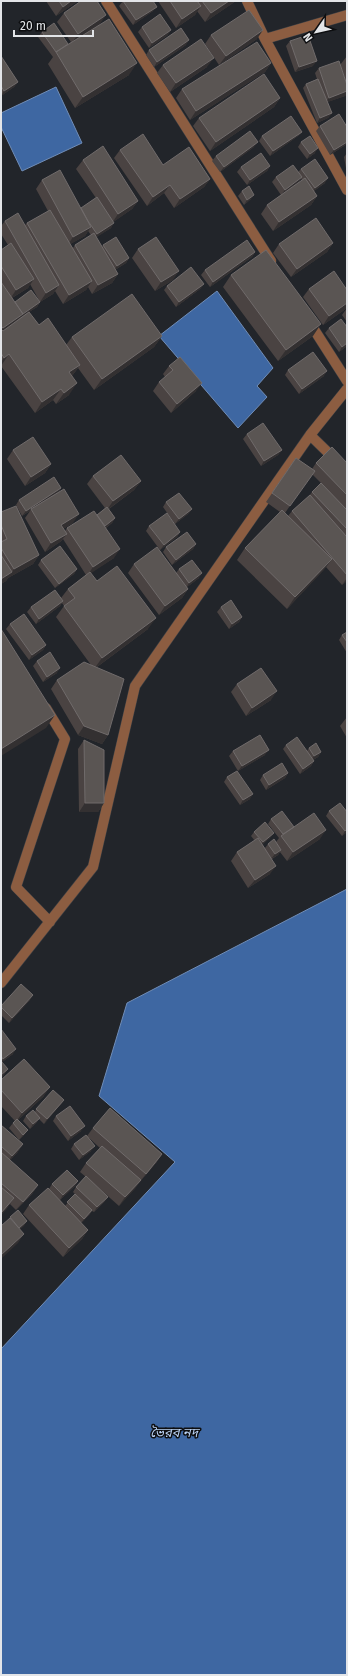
<svg xmlns="http://www.w3.org/2000/svg" width="348" height="1676" font-family="'Fira Sans','Noto Sans Bengali',sans-serif">
	<style>
		.water { fill: #3e67a2; stroke: #708db7 }
		.lines { fill: none; stroke-linecap: round; stroke-linejoin: round }
		.minor-casing { stroke: #3d4045; stroke-width: 11 }
		.minor { stroke: #8c5d41; stroke-width: 10 }
		.wall { fill: #4a4342; fill-rule: evenodd }
		.shaded-wall { fill: #333031 }
		.building { fill: #5a5553; stroke: #706b6b }
		.labels { text-anchor: middle; stroke-width: 3; stroke-linejoin: round; paint-order: stroke }
		.water-label { font-size: 13px; font-style: italic; fill: #bad2f4; stroke: #0d0e10 }
	</style>
	<rect width="100%" height="100%" fill="#22252a"/>
	<path class="water" d="M56 87 82 143 22 171 1 127V113Z
		M217 291 273 368 257 386 267 397 238 428 159 336Z
		M347 889V1675H1V1349L175 1162 99 1096 127 1003Z"/>
	<g class="lines">
		<defs>
			<path id="minor" d="M106 1 271 261
				M247 1 265 39 347 190
				M265 39 347 15
				M308 320 347 381
				M310 435 347 471
				M46 708 65 739 16 887 50 922
				M1 983 93 867 135 686 310 435 347 389"/>
		</defs>
		<use href="#minor" class="minor-casing"/>
		<use href="#minor" class="minor"/>
	</g>
	<path class="wall" d="M46 1H78L56 16Z
		M123 1 153 11 133 25 119 6Z
		M158 1H236L205 22 197 11 195 15 176 28Z
		M64 13 100 24 84 35 129 75 75 108 48 64 53 57 38 37 42 32 67 45 71 42 57 22Z
		M142 27 168 35 149 48 138 32Z
		M211 35 257 39 219 65 205 44Z
		M290 41 313 66 295 72 286 46Z
		M186 45 154 67 146 55 149 50Z
		M1 56 18 82 14 87 1 96Z
		M347 56V93L345 96 327 102 332 113 328 118 317 123 303 88 306 84 317 79 315 73 319 68 345 78 340 65Z
		M271 63 265 72 190 120 176 98 182 89Z
		M163 65 207 67 170 92 157 73Z
		M280 98 274 107 210 151 193 126 199 118Z
		M320 126 347 144 330 155 316 131Z
		M302 132 298 136 270 156 259 141 262 136Z
		M301 142 315 153 307 159 298 147Z
		M254 147 220 172 212 161 216 156Z
		M120 150 163 165 210 179 204 187 174 208 164 193 147 206 114 158Z
		M347 153V174L344 157Z
		M83 160 138 201 132 209 113 222 111 228 96 237 102 247 103 245 129 258 126 263 115 270 118 274 112 283 92 294 88 287 86 290 63 304 55 291 53 294 40 302 30 284 28 288 12 298 15 302H40L37 307 29 312 39 325 66 345 72 337 162 336 154 347 94 390 78 368 72 376 69 395 56 404 53 400 35 413 1 366V250L8 245 1 234V226L5 221 25 225 27 223 48 211 36 189 42 180 81 208 96 198 76 169ZM88 231 91 235 75 245 73 248 70 244 85 236Z
		M270 166 267 171 247 185 237 172 241 167Z
		M301 169 325 183 314 191 317 196 311 205 273 231 261 214 267 205 302 180 301 179 298 182 281 195 272 182 276 177 298 172Z
		M242 191 251 199 244 205 238 196Z
		M333 243 327 252 291 277 273 253 279 244Z
		M138 249 173 280 155 291 132 258Z
		M255 252 252 257 210 287 201 275 205 270Z
		M231 275 313 336 278 361 223 287Z
		M204 284 200 289 176 307 164 290 167 286Z
		M309 289 347 308 323 325 303 297Z
		M347 308V322L342 315Z
		M347 327V346L339 352 325 333 329 328Z
		M169 366 196 391 171 413 153 391 159 382 165 377 163 374Z
		M288 370 324 376 299 394 285 375Z
		M247 434 282 450 278 455 261 466 243 439Z
		M13 450 51 464 45 473 25 486 7 459Z
		M296 458 312 469 316 463H347V534L345 535 347 537V581L342 585 326 567 287 609 237 560 245 548 280 512 266 502ZM312 474 321 483 312 492 309 496 292 511 288 516 285 513Z
		M93 476 141 481 134 490 109 509 115 518 112 523 106 528 114 558 90 573 97 581 148 629 97 667 108 735 102 744 78 735 51 689 57 680 91 665 56 617 64 606 62 603 60 606 36 624 27 612 31 607 61 598 68 589 86 575 63 539 60 542 45 552 25 518 30 511 22 516 16 505 19 500 61 488 58 493 73 523 63 529 65 531 67 528 97 515 105 508 87 484Z
		M166 502 192 509 188 514 175 524 163 507Z
		M1 512 39 555 33 564 8 578 6 581 1 584Z
		M149 526 180 532 177 537 160 550 146 531Z
		M196 544 193 549 172 565 163 552 166 547Z
		M41 560 77 569 74 574 55 588 38 565Z
		M134 564 176 573 179 569 199 578 187 587 188 589 182 598 159 615 128 573Z
		M221 607 242 617 239 622 229 629 217 612Z
		M10 624 46 645 43 650 29 660 6 629Z
		M347 632V653L339 640 342 635Z
		M37 661 57 673 43 682 33 666Z
		M237 684 271 700 246 716 231 692Z
		M347 717V738L340 726Z
		M84 740 104 803 98 812H79L78 749Z
		M286 745 307 751 309 748 321 752 318 757 313 760 314 761 311 766 300 774 283 749Z
		M233 751 265 755 238 771 229 756Z
		M288 773 285 778 266 790 260 780 263 775Z
		M227 777 250 799 240 805 224 782Z
		M329 811 347 812V832L342 836 326 816Z
		M271 819 294 827 320 839 287 861 280 852 278 855 272 859 270 874 248 888 231 861 237 852 255 841 251 836 254 832 270 838 262 844 265 848 268 844 276 842 279 838 268 824Z
		M30 1000 9 1023 1 1015V1006Z
		M1 1029 13 1054 2 1062 8 1069 1 1078Z
		M1 1080 44 1096 18 1120 28 1130 24 1135 19 1140 9 1128 13 1123 15 1121 1 1106Z
		M64 1100 60 1105 44 1124 39 1119 36 1123 30 1129 23 1121 26 1116 35 1112 36 1109Z
		M56 1116 81 1131 68 1141 53 1121Z
		M1 1125 23 1144 17 1153 10 1160 38 1185 32 1194 16 1210 10 1204 1 1215Z
		M93 1128 162 1154 156 1163 119 1206 92 1182 108 1197 104 1202 94 1212 92 1211 89 1215 81 1223 88 1230 82 1239 63 1257 23 1214 29 1205 49 1189 52 1184 78 1181 75 1186 60 1200 65 1206 75 1194 73 1192 76 1187 86 1177 80 1172 86 1163 100 1148 89 1138 91 1151 79 1160 71 1149 74 1144 87 1136Z"/>
	<path class="shaded-wall" d="M71 1H78L56 16 63 7Z
		M229 1H236L205 22 211 13Z
		M201 6 195 15 176 28 182 19Z
		M157 7 153 11 133 25 136 20Z
		M106 15 100 24 72 43 78 34Z
		M171 30 168 35 149 48 152 43Z
		M263 30 257 39 219 65 226 56Z
		M189 40 186 45 154 67 157 62Z
		M214 58 207 67 170 92 176 83Z
		M317 61 313 66 295 72 299 67Z
		M137 63 129 75 75 108 83 97Z
		M271 63 265 72 190 120 196 111Z
		M18 82 14 87 1 96 4 91Z
		M347 91V93L345 96 325 103 329 98Z
		M280 98 274 107 210 151 216 142Z
		M332 113 328 118 317 123 320 118Z
		M302 132 298 136 270 156 273 151Z
		M258 142 254 147 220 172 224 167Z
		M347 142V144L330 155 334 150Z
		M318 148 315 153 307 159 310 154Z
		M270 166 267 171 247 185 250 180Z
		M302 177 298 182 281 195 285 190Z
		M328 178 325 183 311 193 315 188Z
		M210 179 204 187 174 208 180 199Z
		M170 185 164 193 147 206 153 197Z
		M254 195 251 199 244 205 247 200Z
		M317 196 311 205 273 231 279 222Z
		M138 201 132 209 112 223 118 214Z
		M114 223 111 228 94 239 97 234Z
		M91 227 85 236 67 246 73 237Z
		M333 243 327 252 291 277 297 269Z
		M255 252 252 257 210 287 213 282Z
		M129 258 126 263 113 271 117 266Z
		M179 271 173 280 155 291 161 282Z
		M118 274 112 283 92 294 98 285Z
		M34 279 28 288 10 299 16 290Z
		M92 281 86 290 63 304 69 295Z
		M204 284 200 289 176 307 179 302Z
		M59 285 53 294 40 302 46 293Z
		M40 302 37 307 21 317 1 334V331L3 328Z
		M347 303V308L323 325 329 316Z
		M321 324 313 336 278 361 286 350Z
		M162 336 154 347 94 390 102 379Z
		M347 343V346L339 352 342 347Z
		M9 354 1 366V362L4 358Z
		M80 365 72 376 69 372Z
		M327 371 324 376 299 394 302 389Z
		M77 383 69 395 56 404 64 393Z
		M202 383 196 391 171 413 177 404Z
		M61 389 53 400 35 413 42 402Z
		M282 450 278 455 261 466 264 461Z
		M51 464 45 473 25 486 31 477Z
		M141 481 134 490 107 510 113 501Z
		M61 488 58 493 31 509 30 511 22 516 26 511Z
		M192 509 188 514 175 524 179 519Z
		M79 514 73 523 55 534 61 525Z
		M115 518 112 523 101 531 105 526Z
		M180 532 177 537 160 550 164 545Z
		M67 534 60 542 45 552 51 543Z
		M196 544 193 549 172 565 176 560Z
		M120 549 114 558 87 576 93 567Z
		M39 555 33 564 8 578 14 569Z
		M332 559 324 570 287 609 295 597Z
		M77 569 74 574 55 588 59 584Z
		M12 572 6 581 1 584V579Z
		M202 573 199 578 186 588 189 583Z
		M347 578V581L342 585Z
		M188 589 182 598 159 615 165 606Z
		M63 601 60 606 36 624 39 619Z
		M242 617 239 622 229 629 232 624Z
		M156 618 148 629 94 669 102 658Z
		M46 645 43 650 29 660 32 655Z
		M60 668 57 673 43 682 47 677Z
		M277 691 271 700 246 716 252 708Z
		M55 715 46 728 1 756V749Z
		M84 726 108 735 102 744 78 735Z
		M269 750 265 755 238 771 242 766Z
		M321 752 318 757 311 761 314 756Z
		M314 761 311 766 300 774 303 769Z
		M288 773 285 778 266 790 269 785Z
		M253 794 250 799 240 805 243 800Z
		M85 803H104L98 812H79Z
		M347 829V832L342 836 345 831Z
		M326 830 320 839 287 861 293 852Z
		M274 833 270 838 260 847 263 842Z
		M281 850 278 855 271 859 275 854Z
		M276 866 270 874 248 888 255 880Z
		M33 995 30 1000 9 1023 12 1018Z
		M16 1049 13 1054 1 1063 3 1059Z
		M8 1069 2 1078H1V1075Z
		M50 1087 44 1096 16 1122 22 1113Z
		M64 1100 60 1105 44 1124 47 1119Z
		M40 1118 36 1123 30 1129 33 1124Z
		M85 1126 81 1131 68 1141 71 1136Z
		M28 1130 24 1135 19 1140 23 1135Z
		M23 1144 17 1153 6 1165 12 1156Z
		M95 1146 91 1151 79 1160 83 1155Z
		M162 1154 156 1163 139 1183 146 1174Z
		M141 1180 135 1189 119 1206 125 1197Z
		M78 1181 75 1186 60 1200 63 1195Z
		M38 1185 32 1194 16 1210 23 1202Z
		M108 1197 104 1202 94 1212 97 1207Z
		M14 1198 6 1210 1 1215V1213Z
		M92 1210 89 1215 81 1224 84 1219Z
		M27 1221 24 1226 16 1233 19 1228Z
		M88 1230 82 1239 63 1257 69 1248Z
		M24 1234 18 1243 1 1259V1255Z"/>
	<path class="building" d="M59 1H71L63 7Z
		M81 1H97L106 15 78 34 64 13Z
		M123 1H153L157 7 136 20Z
		M170 1H197L201 6 182 19Z
		M202 1H229L211 13Z
		M249 10 263 30 226 56 211 35Z
		M160 14 171 30 152 43 142 27Z
		M109 19 137 63 83 97 56 52Z
		M54 23 68 44 56 52 42 32Z
		M181 28 189 40 157 62 149 50Z
		M308 35 317 61 299 67 290 41Z
		M201 39 214 58 176 83 163 65Z
		M257 42 271 63 196 111 182 89Z
		M1 56 18 82 4 91 1 86Z
		M339 61 347 85V91L329 98 319 68Z
		M264 74 280 98 216 142 199 118Z
		M318 79 332 113 320 118 306 84Z
		M339 114 347 127V142L334 150 320 126Z
		M291 116 302 132 273 151 262 136Z
		M250 131 258 142 224 167 216 156Z
		M143 134 163 165 189 147 210 179 180 199 170 185 153 197 120 150Z
		M310 136 318 148 310 154 301 142Z
		M103 146 138 201 118 214 83 160Z
		M261 153 270 166 250 180 241 167Z
		M315 159 328 178 315 188 301 169Z
		M293 165 302 177 285 190 276 177Z
		M60 170 91 227 73 237 42 180Z
		M305 178 317 196 279 222 267 205Z
		M249 186 254 195 247 200 242 191Z
		M97 197 114 223 97 234 88 221 81 208Z
		M50 210 92 281 69 295 27 223Z
		M18 213 59 285 46 293 5 221Z
		M316 218 333 243 297 269 279 244Z
		M94 233 118 274 98 285 75 245Z
		M116 237 129 258 117 266 103 245Z
		M156 237 179 271 161 282 138 249Z
		M247 240 255 252 213 282 205 270Z
		M11 243 34 279 16 290 1 266V250Z
		M266 250 321 324 286 350 231 275Z
		M191 267 204 284 179 302 167 286Z
		M334 271 347 290V303L329 316 309 289Z
		M1 282 23 314 3 328 1 326Z
		M31 290 40 302 23 314 15 302Z
		M132 294 162 336 102 379 72 337Z
		M29 312 39 325 48 318 80 365 69 372 77 383 64 393 61 389 42 402 9 354 4 358 1 353V329L3 331Z
		M341 319 347 327V343L342 347 329 328Z
		M313 352 327 371 302 389 288 370Z
		M180 357 202 383 177 404 159 382 173 370 169 366Z
		M263 423 282 450 264 461 247 434Z
		M33 437 51 464 31 477 13 450Z
		M332 447 347 463V495L316 463Z
		M121 455 141 481 113 501 93 476Z
		M296 458 315 471 290 506 272 493Z
		M54 477 61 488 26 511 19 500Z
		M321 483 347 510V529L312 492Z
		M64 489 79 514 61 525 67 534 51 543 31 509Z
		M179 493 192 509 179 519 166 502Z
		M310 495 347 537V575L292 511Z
		M16 506 39 555 14 569 1 548V542L7 539 1 525V512Z
		M107 507 115 518 105 526 97 515Z
		M282 510 332 559 295 597 245 548Z
		M94 511 120 549 93 567 67 528Z
		M167 513 180 532 164 545 149 526Z
		M187 532 196 544 176 560 166 547Z
		M60 546 77 569 59 584 41 560Z
		M157 547 188 589 165 606 134 564Z
		M1 555 12 572 1 579Z
		M192 560 202 573 189 583 179 569Z
		M117 566 156 618 102 658 64 606 75 598 68 589 90 572 97 581Z
		M55 590 63 601 39 619 31 607Z
		M231 600 242 617 232 624 221 607Z
		M24 614 46 645 32 655 10 624Z
		M1 629 55 715 1 749Z
		M347 632V642L342 635Z
		M50 652 60 668 47 677 37 661Z
		M84 662 124 679 108 735 84 726 57 680Z
		M261 668 277 691 252 708 237 684Z
		M260 735 269 750 242 766 233 751Z
		M297 737 314 761 303 769 286 745Z
		M84 740 104 750V803H85Z
		M316 743 321 752 314 756 309 748Z
		M282 763 288 773 269 785 263 775Z
		M237 771 253 794 243 800 227 777Z
		M340 803 347 812V829L345 831 329 811Z
		M282 811 294 827 283 834 271 819Z
		M314 813 326 830 293 852 281 836Z
		M265 822 274 833 263 842 254 832Z
		M258 838 276 866 255 880 237 852Z
		M274 839 281 850 275 854 268 844Z
		M21 984 33 995 12 1018 1 1007V1006Z
		M1 1029 16 1049 3 1059 1 1056Z
		M24 1059 50 1087 22 1113 1 1090V1080Z
		M1 1061 8 1069 1 1075Z
		M53 1090 64 1100 47 1119 36 1109Z
		M70 1106 85 1126 71 1136 56 1116Z
		M110 1108 162 1154 146 1174 93 1128Z
		M33 1110 40 1118 33 1124 26 1116Z
		M17 1119 28 1130 23 1135 13 1123Z
		M1 1125 23 1144 12 1156 1 1146Z
		M86 1135 95 1146 83 1155 74 1144Z
		M102 1146 141 1180 125 1197 86 1163Z
		M1 1152 38 1185 23 1202 1 1183Z
		M67 1170 78 1181 63 1195 52 1184Z
		M86 1176 108 1197 97 1207 76 1187Z
		M1 1187 14 1198 1 1213Z
		M48 1188 88 1230 69 1248 29 1205Z
		M75 1194 92 1210 84 1219 67 1202Z
		M18 1210 27 1221 19 1228 10 1217Z
		M10 1218 24 1234 1 1255V1226Z"/>
	<g class="labels">
		<g class="water-label">
			<text x="174" y="1437">ভৈরব নদ</text>
		</g>
	</g>
	<rect width="348" height="1676" fill="none" stroke="#e3e5e8" stroke-width="4"/>
	<g transform="translate(316 32) rotate(236)" stroke="#0d0e10" stroke-width="3" paint-order="stroke">
	<path d="M0-3L7 15L0 10L-7 15Z" fill="#e3e5e8"/>
	<text y="-6" font-size="11" font-weight="bold" text-anchor="middle" fill="#e3e5e8">N</text>
	</g>
	<path d="M14 30v6h79v-6" fill="none" stroke="#e3e5e8" stroke-width="2"/>
	<text x="20" y="30" font-size="12" fill="#e3e5e8" stroke="#0d0e10" stroke-width="3" paint-order="stroke">20 m</text>
</svg>
